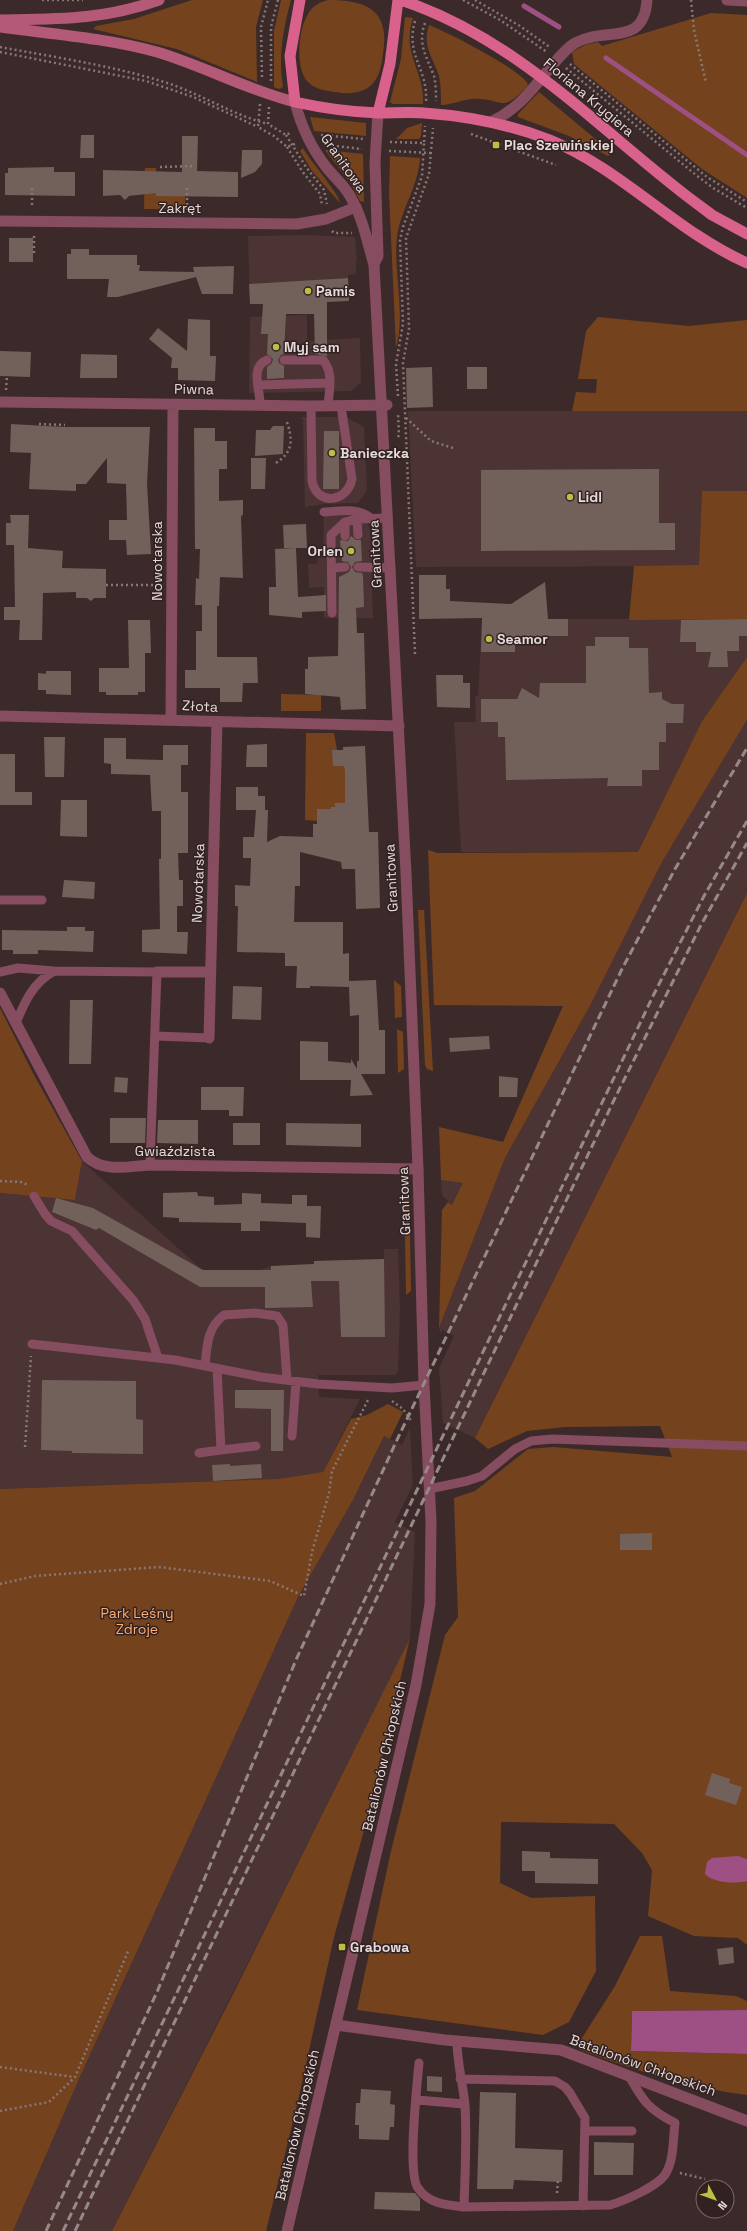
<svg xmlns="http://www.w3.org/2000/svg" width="747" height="2231" font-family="'Space Grotesk',sans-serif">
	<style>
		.built { fill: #4c3334 }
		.green { fill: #74431e }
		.water { fill: #9e5085 }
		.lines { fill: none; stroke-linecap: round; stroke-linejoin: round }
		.stream { stroke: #9e5085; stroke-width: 5 }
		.building { fill: #72605a }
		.path { stroke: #877878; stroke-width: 2.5; stroke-dasharray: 2 3; stroke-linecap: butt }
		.service { stroke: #864c5f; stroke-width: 9 }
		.minor { stroke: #864c5f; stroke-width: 11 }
		.tertiary { stroke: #864c5f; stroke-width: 11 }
		.secondary { stroke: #b55979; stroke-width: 11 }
		.primary { stroke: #d9628d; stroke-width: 11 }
		.rail { stroke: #988989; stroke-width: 3; stroke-dasharray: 8 4; stroke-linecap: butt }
		.poi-dot { fill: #bbc044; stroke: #312121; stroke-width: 1.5 }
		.labels { text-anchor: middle; stroke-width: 3; stroke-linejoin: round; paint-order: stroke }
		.street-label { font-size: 14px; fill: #e6dada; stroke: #312121 }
		.poi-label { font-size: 14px; font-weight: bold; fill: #e6dada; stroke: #312121; text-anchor: start }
		.park-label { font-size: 14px; fill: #ffad72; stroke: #312121 }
	</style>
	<rect width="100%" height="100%" fill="#3c2a2a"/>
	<path class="built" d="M307 235 355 237 357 261H356V274L348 275V278L325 279 326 301 250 304 248 236Z
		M307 315V341L360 338 361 382 351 391 249 393 250 317Z
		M408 411H747V491H702L699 566 416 567Z
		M300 417H346L364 427 367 490 358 503 324 504 305 507 303 419Z
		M364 514 370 531 373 618H324V587L309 588 308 564H317L318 556 323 555 324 515Z
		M482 619H747V657L702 721 638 852H461L454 722H476L475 697 478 696Z
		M747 720V893L475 1438 443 1423 439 1368 454 1336 442 1330 441 1334 439 1328 505 1158 592 1002 662 862Z
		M82 1161 202 1270H260L271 1266 314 1264V1261L384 1259V1249H398L400 1309 398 1371 395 1375H318L319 1397 360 1399 323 1472 278 1479 0 1489V1193L75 1200Z
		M441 1180 464 1183 452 1205 442 1195Z
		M410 1428 413 1485 395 1522 415 1532 410 1638 322 1816 112 2231H13L79 2079 298 1597 353 1500 384 1436 402 1445Z"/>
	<path class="green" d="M192 0H263L256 27 257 82 177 49 93 29 96 26 134 19Z
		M281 0H291C283 29 278 57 283 87L279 89 274 87V31Z
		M328 0C368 0 390 11 383 53 382 61 381 71 376 79 369 91 356 94 342 93 330 91 317 91 308 82 295 69 298 31 307 16 311 7 319 2 328 0Z
		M711 13 747 15V198L702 169 574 64 572 52 585 45 598 42 602 46Z
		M405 17 413 18C401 55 425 70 423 104H393L390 102 401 59Z
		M429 25C445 31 526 72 528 85 501 116 502 97 472 99 461 100 451 105 441 105 441 95 441 86 439 76 433 56 422 48 429 25Z
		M539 92 611 152 610 155 608 156 569 136 518 117V114Z
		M310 117 366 123V136L314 131Z
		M422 123 421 136 419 139H396L407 128Z
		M303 148C310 161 339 193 340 203L312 171 300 151Z
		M325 150 363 154 364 202 360 201 350 182Z
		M390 156 420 158C418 187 401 209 397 237 393 274 406 311 396 348L389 193Z
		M145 168H156V196H185V209H144Z
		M598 317 689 326 747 320V411H572L576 392 596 393 597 379H578L586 331Z
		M702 491H747V619L629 620 634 566 699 565Z
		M747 657V720L662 862 592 1002 505 1158 439 1328 442 1210 448 1202 452 1205 463 1183 441 1180 439 1127 503 1142 563 1006 434 1005 428 850 437 853 638 852 702 721Z
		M281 694 321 695V711H281Z
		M306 733H334L337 750H332L343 764 344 769H347L345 803H335V807H331V809H317V821L305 820Z
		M747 893V1945L738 1938 694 1936 648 1916 652 1870 642 1853 614 1824 501 1822 500 1883 531 1898 595 1896 596 1971 569 2022 543 2035 357 2010 391 1851 445 1635 458 1617 454 1498 475 1491 528 1449 553 1447 672 1457 660 1426 565 1427 527 1431 488 1449 475 1438Z
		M418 910H424L433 1071 427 1069 425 1065Z
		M394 980 401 986 402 1017 395 1018Z
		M0 1008 34 1075 82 1161 75 1200 0 1193Z
		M397 1029 403 1032 404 1069 398 1073Z
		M404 1179 409 1184 411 1291 406 1295Z
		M388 1404 403 1412 390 1439 384 1436 353 1500 298 1597 79 2079 13 2231H0V1489L278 1479 323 1472 351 1419 367 1415Z
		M410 1638 367 1820 334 1937 297 2105 266 2231H112L233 1994Z
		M640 1936H662L670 1991 736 1996 747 2001V2010L632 2011 631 2051 747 2054V2095C687 2087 635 2071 579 2049L580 2041 615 1986Z"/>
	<path class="water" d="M738 1856 747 1859V1881C736 1884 713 1883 705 1874L707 1862 712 1858Z
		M747 2010V2054L631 2051 632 2011Z"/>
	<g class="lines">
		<path class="stream" d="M524 6 559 27
			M606 58 747 155"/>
	</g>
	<path class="building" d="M81 135H94V158H80Z
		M182 136H198L197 171 238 172V197L156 196V193L129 196 125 200 120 195 103 196V170L182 172Z
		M242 150H262V164L255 172 241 178Z
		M54 167V172H75V196L5 195V173H8V168Z
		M9 238H33V262H9Z
		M71 249H89V255H137V265H140L139 271 194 272 193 267 234 266 233 294H202L196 277 118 297H107L109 279H67V254H71Z
		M348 278 349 301 327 302V356L315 354 314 314H286L284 354 281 355 278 360 279 363 284 366V378L267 379V367L272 363 273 359 267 354 268 334H261L263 304H250L249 284Z
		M188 319 210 320V356H216L215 381 178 380V368H171L172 358 149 339 158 328 187 351Z
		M0 351 31 352 30 377 0 376Z
		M81 354 117 355V378H80Z
		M432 367 433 407 407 408 406 368Z
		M467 367H487V389H467Z
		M11 424 64 427H150L147 483 151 554 127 555 126 540H109V520H127L126 484 107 483V458L86 484H76V491L29 489 31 453 10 452Z
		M273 426H284L283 454 255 456 256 430H270Z
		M194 428H215V441H227V469H219V501L243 500V515L241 516 243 578 220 577 219 606H217V657H257L258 683H243L242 702H220V688H185V670H196V631H202V605H195L196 578 199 579 200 549H195Z
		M324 431H339V489H323Z
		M251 458H266L265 489H251Z
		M659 469V523H675V550L481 551V470Z
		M10 515H29L28 548 63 551 62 568 106 569V598H94L91 601 87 598H76V592L43 593 42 640H19L20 620H4V607H15L14 545H6V523H11Z
		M306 524 307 548H284L283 525Z
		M351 536 356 540H361L362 561 355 562 352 567 355 572 362 573 363 576 364 607 356 608 357 633H364L366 709 341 710 340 697 305 694V669H308V657L338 656 339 577 349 572 351 567 348 562 342 561 340 540 348 541Z
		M296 548 298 597 326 595V611L302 612V618L269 615V587H276L275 549Z
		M419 575H446V589H450V601L511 604 545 582 548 619H568V636H515V652H481L482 618 419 619Z
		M747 619V636H739V651H727L728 667H708L711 652H696V642H680L681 620Z
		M128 620H150L151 653H145V692H138V695H106V692H99V668H129Z
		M595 637H629V648H648L649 693 662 692V699L672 704H684L683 723H666V742H659V770H642V786H607L608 778 506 780 505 737H498V722H481V699H517L522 688 539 698 540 683H586V646H595Z
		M46 671H71V695L46 694V690H38V673L46 674Z
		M436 675H463V683H470V708L437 707Z
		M44 737H65L64 777H45Z
		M104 738H126V759L163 760V745H188V765H181V792H188V853H178L179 880H183V906H177V932H188L187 954 142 952V930L160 929 159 859H161V811H152L150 775 111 774V764L104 763Z
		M267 744V767H246L247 745Z
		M365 746 369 832H378L380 908 356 909 355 869H342L341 862 300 852V886H295L294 922H343V954L349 953V981L376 980 379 1030H385V1074H361L373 1095 350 1096 351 1080H300V1041L328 1042V1061L351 1063V1059L357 1069V1061H359V1015L350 1016 349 987 310 986V988H296L297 966H285V953L237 952 238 906H235V885L250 886 251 858H243V837H254L256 810H236V787H258V796H265V810H258H268L267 842 280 836 313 837V824H317V809H331V807H335V803H345V770L343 766H333L332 750H343V747Z
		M0 754H15V792H32V805H0Z
		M61 800H87V837L60 836Z
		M64 880 95 882 94 899 62 897Z
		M67 927H85V931H94L93 952 38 950V954H13V950H2V930L67 931Z
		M233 986 262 987 261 1020 232 1019Z
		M70 1000H93L91 1064H69Z
		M489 1036 490 1049 450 1052 449 1038Z
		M499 1076 518 1078 517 1097H499Z
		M115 1077 128 1078 127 1093 114 1092Z
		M201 1087H244L243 1116H229V1110H201Z
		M110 1118H146L145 1143H110Z
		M158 1120H198V1144L157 1143Z
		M233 1123H260V1145H233Z
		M286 1123 361 1124V1147L286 1145Z
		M197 1192 198 1196 214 1197V1205L242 1204V1193L261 1194V1203L292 1204V1195H307V1206H321L320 1238 306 1237V1223L260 1221V1231H241V1223L179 1222V1218L163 1217V1193Z
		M56 1198 93 1208 203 1270H271V1266L314 1264V1261L384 1259 385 1337H341L339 1281H311L313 1307 265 1308V1287H200L99 1228 96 1230 52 1212Z
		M42 1380 136 1381V1419L143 1420V1454L72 1453V1451L41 1450Z
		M235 1390H284L283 1451H271V1409L235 1408Z
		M230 1464V1466L261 1464 262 1478 213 1481 212 1465Z
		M652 1533V1550H620V1534Z
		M712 1773 730 1779 729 1783 742 1787 736 1805 705 1795Z
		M522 1851 550 1852V1858L598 1859V1884L535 1883V1871H522Z
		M733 1947 734 1963 719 1965 717 1949Z
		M427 2076 442 2077V2092L427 2091Z
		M361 2089 391 2091 390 2104 395 2105 394 2127H390L389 2140 359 2139V2125H355L356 2103H360Z
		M480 2092 516 2093 515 2148 563 2150 562 2182 514 2180 513 2189H477Z
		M594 2142 634 2143 633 2175H594Z
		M375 2192 415 2193 420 2199V2211L374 2209Z"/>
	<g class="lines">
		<path class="path" d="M42 0H83
			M463 0 500 20 547 52
			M475 0 520 26 551 48
			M691 0 694 30 706 83
			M415 21C405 55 428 69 426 101
			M425 23C417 44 427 57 434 76 436 84 436 93 436 101
			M0 47C53 57 109 65 161 81 198 92 230 114 268 124
			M0 52 146 81 193 97 258 127
			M570 64 707 177 747 202
			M566 68 696 175 713 188 747 208
			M262 77 261 27 268 0
			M271 81V27L278 0
			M260 104 258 127 274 136 287 147 297 143
			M269 107 268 124 286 135 292 132
			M471 134 556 165
			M286 135 306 167 324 190 327 204
			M321 135 364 139
			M390 142 424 143 425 126
			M327 145 362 149
			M287 147 302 171 320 194 322 205
			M389 151 431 153
			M160 167 195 166
			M32 188V208
			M187 210V186
			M332 231 334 233H352
			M34 253V234
			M6 390 7 376
			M398 396 396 364 403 324 400 240 403 227 422 176 424 143
			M406 418 431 441 453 448
			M39 424 65 425
			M398 437 399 435 398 413
			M276 463C295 451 292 437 286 419
			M106 585H156V581H159
			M415 654 403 363 409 329 406 238 429 174 433 128
			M0 1181 21 1182 28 1185
			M392 1401 403 1409 412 1422
			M25 1447 31 1356
			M0 1584 35 1576 159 1567 270 1581 304 1596 312 1552 329 1493 332 1471 368 1400
			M0 2067 74 2077
			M0 2111 49 2102 75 2077 129 1949
			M680 2173 705 2179
			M557 2193 558 2181"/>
		<path class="service" d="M284 360H323C334 373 329 390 328 406
			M258 385 329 383
			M260 405C261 392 249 367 267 360
			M311 406 312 481C317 506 347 503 352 479L341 406
			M324 512C341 511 358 507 372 519
			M357 519 358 535
			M345 536V522L357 519 388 518
			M358 567 391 568
			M332 568 345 567
			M332 613 331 535 345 522
			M0 900H42
			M0 972 18 968 54 971 157 972 150 1165
			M16 1023C25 1001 33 983 54 971
			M156 1036 209 1038
			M34 1196 45 1214 51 1221 72 1231 133 1300 145 1319 158 1358
			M32 1344 175 1360 261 1377 318 1384 392 1388 424 1385
			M205 1366C207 1345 207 1328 224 1315L255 1313 277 1316 283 1325 287 1380
			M217 1368 221 1450 256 1446
			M292 1436 296 1382
			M199 1453 221 1450
			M429 1489 467 1481 482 1476 515 1449 531 1441 552 1439 747 1446
			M457 2041C457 2063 463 2084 465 2105 467 2139 465 2173 464 2207L610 2205C624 2201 659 2186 666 2173 674 2160 673 2138 675 2123 648 2109 644 2102 629 2076
			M419 2063C417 2086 407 2173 418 2188 429 2204 446 2205 464 2207
			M460 2079 555 2081 565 2087 570 2093 585 2118 583 2206
			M417 2100 464 2104
			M585 2131H632"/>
		<path class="minor" d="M727 0 747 1
			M491 122C517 110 532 90 549 69 557 60 565 49 575 43 605 26 644 48 647 0
			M0 221 297 224 326 219 356 207
			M0 402 311 406 387 405
			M0 716 399 726
			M171 719 173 404
			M157 972H210
			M0 993 87 1157C104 1173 129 1166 150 1165L418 1169
			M209 1038 217 722
			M336 2025 445 2040 561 2050 747 2121"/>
		<path class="tertiary" d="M374 264 378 256 375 162 378 113
			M287 2231 416 1685 430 1604 431 1521 424 1385 418 1169 406 873 374 265C367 241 363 218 350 196 344 185 334 177 327 168 311 148 301 126 295 102"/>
		<path class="secondary" d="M0 20C58 19 103 20 159 0
			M0 27C52 34 106 38 157 52 204 66 247 90 295 102"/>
		<path class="primary" d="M300 0 290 56 295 102C322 108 350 112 378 113 394 113 409 112 424 113 467 116 509 124 550 140 623 170 675 231 747 263
			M401 0C517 39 593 124 688 197L712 215 747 234
			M378 113 390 64 398 0"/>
		<path class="rail" d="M46 2231 157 1992 296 1660 396 1442 622 969 675 869 747 748
			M63 2231 654 994 704 896 747 821
			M75 2231 615 1098 701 925 747 843"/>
	</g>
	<g class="poi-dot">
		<rect x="492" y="141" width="8" height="8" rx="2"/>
		<circle cx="308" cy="291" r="4"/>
		<circle cx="276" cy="347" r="4"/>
		<circle cx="332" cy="453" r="4"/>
		<circle cx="570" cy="497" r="4"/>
		<circle cx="351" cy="551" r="4"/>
		<circle cx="489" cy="639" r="4"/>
		<rect x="338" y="1943" width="8" height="8" rx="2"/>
	</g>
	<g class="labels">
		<g class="street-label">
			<text transform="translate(589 97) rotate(40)" y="5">Floriana Krygiera</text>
			<text transform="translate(344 163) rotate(55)" y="5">Granitowa</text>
			<text x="180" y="213">Zakręt</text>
			<text transform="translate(194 389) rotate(1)" y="5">Piwna</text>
			<text transform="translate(375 554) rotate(-93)" y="5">Granitowa</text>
			<text transform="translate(157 561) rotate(-90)" y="5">Nowotarska</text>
			<text transform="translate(200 706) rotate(3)" y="5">Złota</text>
			<text transform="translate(391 878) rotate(-93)" y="5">Granitowa</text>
			<text transform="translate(198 883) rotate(-88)" y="5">Nowotarska</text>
			<text x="175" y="1156">Gwiaździsta</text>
			<text transform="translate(404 1201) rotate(-92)" y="5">Granitowa</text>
			<text transform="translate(384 1756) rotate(-77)" y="5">Batalionów Chłopskich</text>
			<text transform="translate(643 2065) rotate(20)" y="5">Batalionów Chłopskich</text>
			<text transform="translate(297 2125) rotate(-77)" y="5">Batalionów Chłopskich</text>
		</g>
		<g class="poi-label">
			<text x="504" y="150">Plac Szewińskiej</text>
			<text x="316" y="296">Pamis</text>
			<text x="284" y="352">Myj sam</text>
			<text x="340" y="458">Banieczka</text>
			<text x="578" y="502">Lidl</text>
			<text x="343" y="556" text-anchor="end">Orlen</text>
			<text x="497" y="644">Seamor</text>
			<text x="350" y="1952">Grabowa</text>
		</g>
		<g class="park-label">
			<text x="137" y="1618">Park Leśny<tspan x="137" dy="16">Zdroje</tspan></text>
		</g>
	</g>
	<g transform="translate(715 2199) rotate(131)"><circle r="19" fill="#312121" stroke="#796b6b"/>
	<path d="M0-3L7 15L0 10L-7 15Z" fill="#bbc044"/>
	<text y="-6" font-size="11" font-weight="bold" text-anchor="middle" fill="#e6dada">N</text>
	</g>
</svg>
